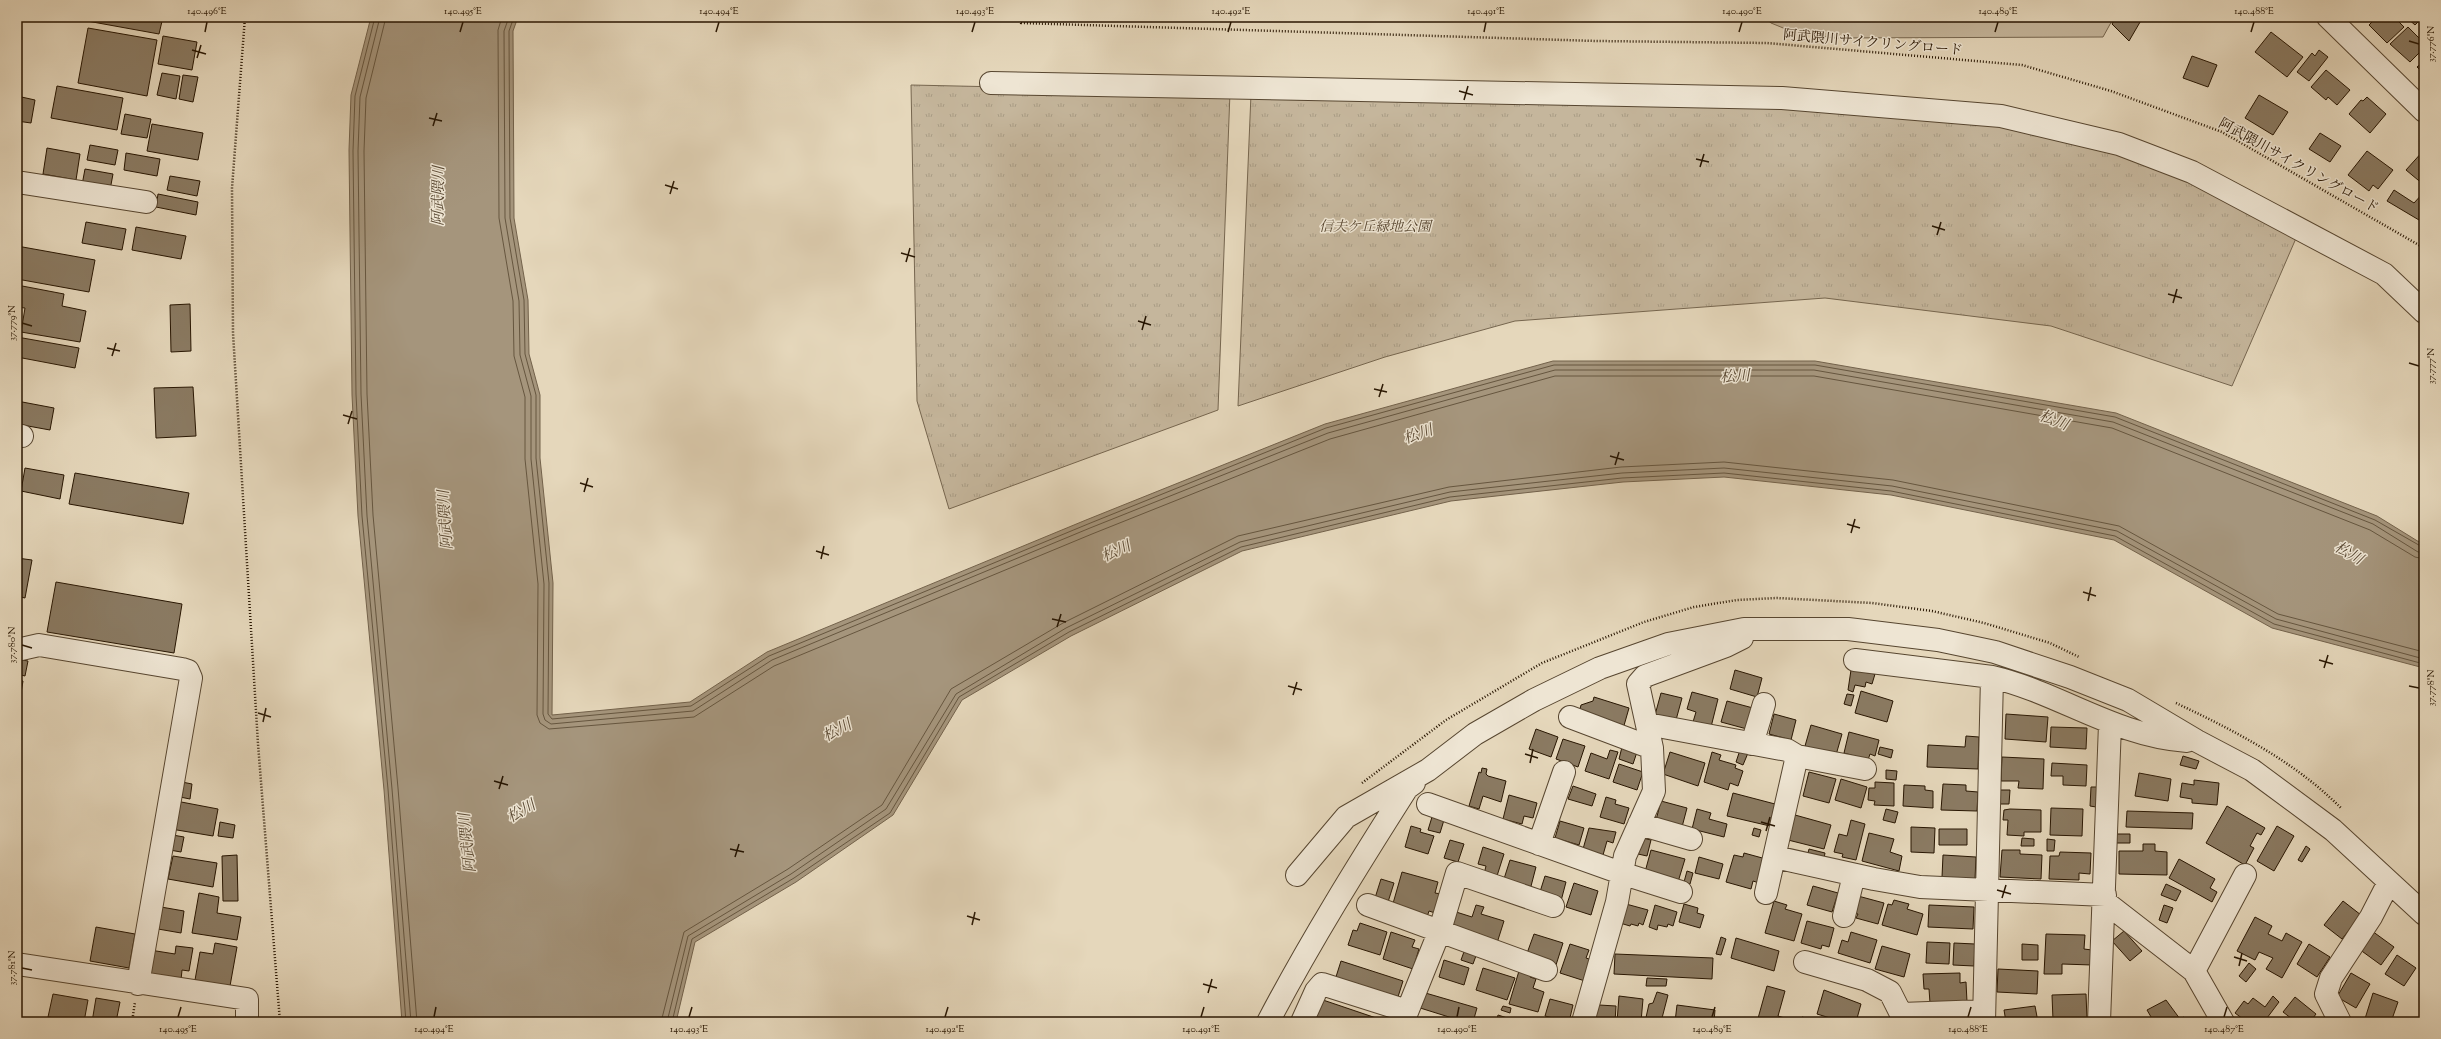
<svg xmlns="http://www.w3.org/2000/svg" width="2441" height="1039" font-family="'Sorts Mill Goudy','Noto Serif JP',serif">
	<style>
		.grass { fill: url(#grass-tufts); stroke: #76664f }
		.garden { fill: #c5b69c; stroke: #76664f }
		.water { fill: #a5957c; stroke: #73624b }
		.lines { fill: none; stroke-linecap: round; stroke-linejoin: round }
		.shore { stroke: #66563f; stroke-width: 1 }
		.building { fill: #8a7a62; stroke: #281602 }
		.minor-casing { stroke: #574630; stroke-width: 24 }
		.path { stroke: #281602; stroke-width: 2.5; stroke-dasharray: 1 2; stroke-linecap: butt }
		.minor { stroke: #eee5d3; stroke-width: 22 }
		.ticks { fill: none; stroke: #281602; stroke-width: 1.5 }
		.labels { text-anchor: middle; stroke-width: 3; stroke-linejoin: round; paint-order: stroke }
		.street-label { font-size: 14px; fill: #281602; stroke: #eee5d3 }
		.park-label { font-size: 14px; font-style: italic; fill: #574630; stroke: #eee5d3 }
		.water-label { font-size: 15px; font-style: italic; fill: #5a4933; stroke: #eee5d3 }
		.neatline { fill: none; stroke: #281602; stroke-width: 1.5 }
		.ticks-label { font-size: 10px; text-anchor: middle; fill: #281602 }
	</style>
	<defs>
		<pattern id="grass-tufts" width="24" height="20" patternUnits="userSpaceOnUse"><rect width="24" height="20" fill="#c5b69c"/><path d="M3 7l-1-3M5 7V3M7 7l1-3M15 17l-1-3M17 17v-4M19 17l1-3" fill="none" stroke="#a99c85"/></pattern>
	</defs>
	<rect width="100%" height="100%" fill="#e5d7bb"/>
	<filter id="stains"><feTurbulence type="fractalNoise" baseFrequency=".005" numOctaves="4"/><feColorMatrix values="0 0 0 0 .2 0 0 0 0 .09 0 0 0 0 .02 0 0 0 .5 -.17"/></filter>
	<radialGradient id="worn" r=".72"><stop offset=".6" stop-color="#630" stop-opacity="0"/><stop offset="1" stop-color="#630" stop-opacity=".3"/></radialGradient>
	<path class="grass" d="M911 85 1230 92 1218 410 949 509 917 401Z
		M1251 94 1782 103 2001 123 2118 150 2190 178 2297 236 2232 386 2051 326 1825 298 1515 321 1385 357 1238 406Z"/>
	<path class="garden" d="M1764 17H2114L2103 37 1834 38 1793 32 1771 23Z"/>
	<path class="water" d="M371 17H518L513 31 514 218 528 300 529 354 540 395V458L553 583 552 715 690 702 767 652 1086 520 1325 424 1553 361H1815L2116 413 2377 516 2424 545V668L2272 628 2114 540 1891 495 1724 477 1623 482 1451 501 1242 551 1071 636 962 700 893 815 796 882 695 942 676 1022H402L384 790 358 516 352 395 349 150 351 95Z"/>
	<g class="lines">
		<path class="shore" d="M375 17 355 96 353 151 356 394 362 516 388 789 406 1022
			M380 17 360 97 358 151 361 394 367 516 392 789 411 1022
			M386 17 366 98 364 151 367 394 373 515 398 788 417 1022
			M502 17 498 30 499 218 513 301 514 356 525 397V459L538 584 537 715 540 723 549 729 694 717 774 666 1092 534 1330 439 1555 376H1814L2112 428 2370 530 2415 557 2424 559
			M509 17 504 31 505 218 519 301 520 355 531 396V459L544 584 543 714 545 720 551 724 693 711 772 660 1090 528 1328 433 1555 370H1814L2113 422 2373 524 2418 552 2424 553
			M514 17 509 31 510 218 524 300 525 354 536 395V458L549 583 548 714 552 719 691 706 769 656 1088 524 1326 428 1554 365H1815L2115 417 2375 520 2424 548
			M661 1022 684 932 788 869 882 805 951 689 1063 623 1238 536 1449 487 1621 467 1724 462 1893 480 2119 526 2278 614 2424 652
			M667 1022 688 936 791 874 886 809 956 694 1066 628 1240 542 1450 492 1622 473 1724 468 1892 486 2117 531 2276 619 2424 659
			M672 1022 692 939 794 878 890 813 959 697 1069 632 1241 547 1450 497 1622 478 1724 473 1891 491 2115 536 2274 624 2424 664"/>
	</g>
	<path class="building" d="M29 17H53L52 21Z
		M65 17H163L159 34Z
		M2116 17H2143L2129 41 2112 24Z
		M2377 17H2394L2404 27 2387 43 2369 25Z
		M2406 17H2423L2415 25Z
		M2408 27 2424 43V48L2410 62 2390 44Z
		M88 28 157 40 147 96 78 83Z
		M2271 32 2303 57 2287 77 2255 52Z
		M163 36 197 42 192 70 158 64Z
		M2319 50 2328 57 2309 81 2297 72 2312 53 2315 56Z
		M2192 56 2217 65 2208 87 2183 78Z
		M2424 61V74L2417 67Z
		M2326 70 2350 90 2337 105 2328 97 2326 100 2311 87Z
		M162 73 180 76 176 99 157 95Z
		M183 75 198 77 193 102 179 99Z
		M57 86 123 98 117 130 51 118Z
		M2259 95 2288 112 2273 135 2245 118Z
		M17 96 35 100 31 123 17 121Z
		M2367 97 2386 114 2370 133 2349 114 2361 100 2363 101Z
		M125 114 151 119 147 138 121 134Z
		M152 124 203 133 198 160 147 151Z
		M2320 133 2341 146 2330 162 2309 149Z
		M90 145 118 150 115 165 87 160Z
		M47 148 80 154 76 180 43 174Z
		M2424 150V185L2406 170Z
		M2367 151 2393 170 2378 189 2373 185 2369 191 2348 175Z
		M126 153 160 159 157 176 124 170Z
		M85 169 113 174 110 190 82 185Z
		M170 176 200 181 197 196 167 190Z
		M2394 190 2414 203 2424 192V214L2419 220 2387 201Z
		M158 194 198 202 196 215 156 207Z
		M86 222 126 229 122 250 82 243Z
		M136 227 186 236 181 259 132 250Z
		M17 246 95 260 89 292 17 279Z
		M17 285 64 294 62 306 86 311 80 342 21 332 25 308 17 307Z
		M190 304 191 351 171 352 170 305Z
		M17 337 79 348 75 368 17 357Z
		M193 387 196 436 156 438 154 388Z
		M17 401 54 408 50 430 17 424Z
		M17 461 21 462 17 483Z
		M25 468 64 475 60 499 21 491Z
		M75 473 189 493 183 524 69 504Z
		M17 558 32 560 25 598 17 596Z
		M56 582 182 604 174 653 47 632Z
		M17 659 28 661 25 676 17 674Z
		M1735 670 1762 678 1757 697 1730 689Z
		M1851 670 1875 674 1872 684 1866 682 1865 687 1855 685 1853 692 1848 690Z
		M17 680 23 681 20 699 17 698Z
		M1861 691 1893 701 1887 722 1855 713Z
		M1692 692 1718 699 1711 727 1693 722 1696 712 1687 709Z
		M1661 693 1682 698 1676 720 1655 715Z
		M1847 694 1854 695 1851 706 1844 704Z
		M1594 697 1629 708 1623 729 1579 713 1581 705 1593 701Z
		M1727 701 1753 708 1747 729 1721 722Z
		M1774 714 1796 720 1791 740 1769 734Z
		M2006 714 2048 717 2046 742 2005 739Z
		M1811 725 1842 734 1836 755 1805 746Z
		M2051 727 2087 728 2086 749 2050 747Z
		M1536 729 1558 737 1551 757 1529 749Z
		M1849 732 1879 740 1875 756 1870 754 1868 760 1844 753Z
		M1966 736 1979 737 1978 769 1927 767 1928 745 1965 747Z
		M1563 739 1585 746 1578 767 1556 759Z
		M1622 747 1637 752 1633 764 1619 759Z
		M1880 747 1893 750 1891 758 1878 754Z
		M1610 750 1618 752 1609 779 1585 771 1591 753 1607 759Z
		M1740 750 1748 753 1743 765 1736 762Z
		M1670 752 1705 763 1698 786 1663 774Z
		M1712 752 1721 755 1719 760 1736 765 1735 768 1743 771 1738 786 1730 783 1728 790 1704 782Z
		M2183 756 2199 761 2196 769 2180 765Z
		M2002 757 2044 759 2043 789 2018 788 2019 781H2001Z
		M2052 763 2087 765 2086 786 2063 785V776H2051Z
		M1619 764 1643 772 1637 790 1613 782Z
		M1482 768 1487 769 1486 774 1488 776 1506 781 1501 802 1483 796 1479 809 1469 806 1479 772 1481 773Z
		M1886 770 1897 771 1896 780 1886 779Z
		M1809 772 1836 779 1829 803 1803 796Z
		M2139 773 2171 779 2168 801 2135 796Z
		M1841 779 1867 787 1861 808 1835 800Z
		M2194 780 2219 783 2217 805 2192 803V799L2180 797 2182 783 2194 785Z
		M177 781 192 784 190 799 175 796Z
		M1875 782 1894 783V806L1874 805 1875 801 1868 800 1869 788H1875Z
		M1943 784 1966 785V791L1978 792 1977 811 1941 810Z
		M1904 785 1925 786V790L1933 791V808L1903 806Z
		M1573 786 1596 794 1592 806 1568 799Z
		M2091 787H2097L2096 807 2090 806Z
		M1999 790H2010L2009 804H1998Z
		M1733 793 1775 804 1770 826 1727 816Z
		M1509 795 1537 803 1533 818 1524 816 1522 824 1503 819Z
		M1606 797 1616 800 1615 804 1629 808 1624 824 1600 817Z
		M176 801 218 809 213 836 171 829Z
		M1661 801 1687 808 1682 827 1656 820Z
		M2227 806 2265 828 2261 835 2257 833 2250 846 2254 848 2245 865 2206 843Z
		M2051 808 2083 809 2082 836 2050 835Z
		M1697 809 1711 813 1709 819 1727 824 1724 837 1692 829Z
		M1886 809 1898 812 1895 823 1883 820Z
		M2010 809 2041 810V832H2024V836L2007 835 2008 820H2003L2004 810Z
		M2127 811 2193 813 2192 829 2126 827Z
		M1795 815 1831 825 1824 849 1788 840Z
		M1432 817 1444 820 1440 833 1428 830Z
		M1851 820 1865 824 1856 860 1842 857 1843 854 1834 852 1839 834 1847 836Z
		M1560 821 1584 828 1579 845 1555 838Z
		M220 822 235 825 233 838 218 836Z
		M1411 826 1421 829 1420 832 1434 836 1428 854 1405 847Z
		M2277 826 2294 836 2274 871 2257 861Z
		M1911 827 1935 828 1934 853 1911 852Z
		M1589 828 1616 832 1613 843 1607 841 1603 855 1583 849Z
		M1754 828 1761 830 1759 837 1752 835Z
		M1939 829H1967V845H1939Z
		M1869 833 1894 839 1890 852 1902 856 1899 871 1862 861Z
		M167 834 184 837 181 852 164 849Z
		M2116 834H2130V843H2116Z
		M1643 838 1651 840 1647 856 1638 854Z
		M2022 838 2034 839V846H2021Z
		M2047 839 2055 840 2054 851H2047Z
		M1450 840 1464 844 1458 862 1444 858Z
		M2143 844H2155V851L2167 852V875L2119 874V851H2143Z
		M2306 846 2310 849 2302 862 2298 860Z
		M1483 847 1504 854 1496 879 1484 874 1486 866 1478 864Z
		M1809 849 1825 853 1824 858 1808 853Z
		M1651 850 1685 859 1678 882 1645 872Z
		M2002 850H2020V854L2042 855 2041 879 2000 877Z
		M2060 852 2091 853 2090 874 2079 873V880L2049 879 2050 856H2059Z
		M1744 853 1766 859 1759 883 1753 881 1751 889 1726 882 1734 855 1743 857Z
		M237 855 238 901H223L222 856Z
		M1943 855 1976 857 1975 879 1942 877Z
		M173 856 217 863 213 887 168 879Z
		M1699 857 1723 864 1719 879 1695 873Z
		M2179 859 2215 879 2210 888 2217 892 2212 902 2169 878Z
		M1510 860 1536 867 1530 890 1503 882Z
		M1687 871 1693 873 1690 884 1684 882Z
		M1402 872 1438 882 1435 893 1441 894 1435 913 1429 911 1427 917 1392 907Z
		M1545 876 1566 882 1561 901 1539 895Z
		M1381 879 1394 883 1388 902 1375 898Z
		M1574 883 1598 891 1591 915 1566 907Z
		M2166 884 2181 891 2176 901 2161 895Z
		M1813 886 1838 893 1832 912 1807 905Z
		M199 893 219 897 217 913 241 917 237 940 192 933Z
		M1858 896 1884 903 1878 924 1856 918 1858 914 1853 913Z
		M1894 900 1909 904 1907 909 1923 914 1917 935 1882 925 1888 904 1892 905Z
		M1774 901 1787 905 1785 909 1802 914 1794 941 1765 933Z
		M2343 901 2361 915 2342 939 2324 925Z
		M1626 904 1648 910 1643 925 1639 923 1638 926 1631 924 1630 926 1620 923Z
		M1684 904 1698 908 1697 913 1704 915 1700 928 1679 922Z
		M1476 905 1484 907 1481 914 1504 921 1497 943 1448 927 1453 911 1472 917Z
		M1655 905 1677 912 1673 926 1668 924 1667 927 1658 925 1657 930 1649 927Z
		M1929 905 1974 907 1973 929 1928 927Z
		M2164 905 2173 908 2167 923 2159 920Z
		M161 907 184 911 181 933 158 929Z
		M2255 917 2272 926 2268 934 2282 941 2286 933 2302 942 2282 978 2266 969 2273 958 2259 952 2255 960 2237 951Z
		M1807 921 1834 928 1829 947 1822 945 1821 949 1801 943Z
		M1360 923 1387 932 1380 955 1348 945 1353 930 1357 931Z
		M96 927 135 934 129 968 90 961Z
		M2124 931 2142 951 2130 961 2112 941Z
		M2372 931 2394 947 2381 965 2359 949Z
		M1391 932 1415 940 1412 947 1419 949 1413 969 1383 959Z
		M1851 932 1877 940 1870 963 1838 953 1842 940 1848 942Z
		M1534 934 1563 943 1556 965 1526 956Z
		M2046 934 2085 935 2084 949 2092 950V965L2062 964V974H2044Z
		M1721 937 1726 939 1721 955 1716 954Z
		M1736 938 1779 951 1774 971 1731 958Z
		M1927 942 1950 943 1949 964 1926 963Z
		M215 943 237 947 230 986 195 980 200 952 213 954Z
		M1954 943 1975 944 1974 966 1953 965Z
		M1570 944 1589 950 1586 958 1592 960 1585 981 1560 973Z
		M2022 944 2038 945V960H2022Z
		M2309 944 2330 957 2317 977 2297 964Z
		M176 946 193 948 189 971 182 970 181 980 146 974 150 950 175 954Z
		M1882 946 1910 954 1904 977 1875 969Z
		M1465 949 1477 953 1473 964 1461 960Z
		M1615 954 1713 958 1712 979 1614 974Z
		M2397 955 2416 968 2404 986 2385 974Z
		M1444 960 1469 968 1464 985 1439 977Z
		M1341 961 1403 981 1397 1000 1335 980Z
		M2249 963 2256 969 2246 982 2239 976Z
		M1483 968 1515 978 1507 1000 1476 990Z
		M1998 969 2038 971 2037 994 1997 992Z
		M1519 971 1531 974 1530 977 1536 979 1533 988 1544 992 1538 1012 1509 1004Z
		M1960 973V983L1966 982 1967 1002 1930 1003 1929 989H1924L1923 974Z
		M2351 973 2370 984 2356 1008 2337 997Z
		M1647 978 1667 979 1666 986H1646Z
		M1767 986 1785 991 1778 1016 1788 1019 1787 1022H1757Z
		M1824 990 1861 1004 1856 1022H1843L1817 1014Z
		M1422 992 1477 1008 1473 1022H1465L1417 1007Z
		M1657 992 1668 995 1661 1022H1645L1649 1004 1653 1003Z
		M2373 993 2398 1002 2391 1022H2364Z
		M53 994 88 1000 84 1022 48 1017Z
		M2086 994 2087 1019 2053 1020 2052 995Z
		M1619 996 1643 999 1641 1022H1617Z
		M2273 996 2279 1002 2264 1022H2247L2235 1013 2244 1001 2248 1004 2253 998 2265 1007Z
		M2295 997 2316 1014 2310 1022H2296L2283 1012Z
		M96 998 120 1002 116 1022H92Z
		M1320 999 1388 1022H1329L1314 1017Z
		M1550 999 1573 1005 1569 1022 1545 1016Z
		M2166 1000 2180 1019 2184 1017 2186 1022H2154L2147 1010Z
		M1599 1005 1616 1006 1615 1022H1592Z
		M1677 1005 1715 1010 1714 1022H1675Z
		M1503 1006 1511 1008 1510 1013 1501 1010Z
		M2035 1006 2038 1022H2006L2004 1010Z
		M1498 1015 1520 1022H1496Z
		M1802 1017 1821 1022H1800Z"/>
	<g class="lines">
		<defs>
			<path id="minor" d="M2328 17 2424 111
				M991 83 1782 98 2001 116 2119 144 2192 172 2384 274 2424 312
				M17 182 146 202
				M17 435 22 436
				M17 650 39 645 182 669 188 671 191 678 138 984
				M1855 660 1992 677
				M1570 717 1652 748
				M1647 724 1787 750 1797 756 1865 769
				M1752 744 1764 704
				M1428 804 1621 873 1681 892
				M1639 824 1691 839
				M1539 844 1564 772
				M1775 857 1874 879 1920 887 2105 895
				M1297 875 1346 817 1428 770 1475 734 1534 700 1600 668 1668 644 1744 629H1848L1938 640 1995 652 2070 677 2128 700 2197 741 2252 770 2333 830 2424 914
				M1766 893 1797 756
				M2105 902 2194 971 2223 1022
				M1368 905 1546 970
				M1844 916 1854 875
				M1805 962 1867 980 1890 992 1901 1014 1984 1011
				M17 964 247 999V1022
				M2194 971 2245 875
				M1268 1022C1310 942 1358 865 1407 788L1414 783
				M1302 1022 1316 991 1322 984 1407 1011
				M1403 1022 1440 930 1457 873 1553 906
				M1583 1022 1617 902 1625 856 1654 791 1652 748 1638 684 1645 676 1726 646 1742 638
				M1984 1022 1992 677C2060 693 2115 736 2187 741
				M2099 1022 2110 724
				M2340 1022 2326 994 2331 978 2371 917 2389 882"/>
		</defs>
		<use href="#minor" class="minor-casing"/>
		<path class="path" d="M245 17 232 188 233 333 258 744 280 1022
			M1020 17 1021 23 1596 41 1767 43 2022 65 2111 91 2222 132 2424 248
			M2176 703C2235 731 2294 761 2341 808
			M1362 783 1446 720 1542 663 1644 622 1694 607 1737 600 1777 598 1872 603 1932 611 1984 623 2050 643 2079 657
			M132 1022 135 1002"/>
		<use href="#minor" class="minor"/>
	</g>
	<path class="ticks" d="M205 32 207 22M460 32 463 22M716 32 719 22M972 32 975 22M1228 32 1231 22M1484 32 1486 22M1739 32 1742 22M1995 32 1998 22M2251 32 2254 22M2409 41 2419 44M192 50 206 54M197 58 201 45M1459 91 1473 95M1464 100 1468 86M429 118 442 121M433 126 437 113M1696 159 1709 162M1700 167 1704 154M665 185 678 189M670 194 674 181M1932 226 1945 230M1937 235 1941 222M901 253 915 257M906 262 910 248M2168 294 2182 298M2173 303 2177 289M1138 321 1151 325M22 323 32 326M1142 330 1146 316M107 348 120 351M112 356 116 343M2409 363 2419 366M1374 389 1387 392M1379 397 1383 384M343 415 357 419M348 424 352 411M1610 456 1624 460M1615 465 1619 452M580 483 593 487M584 492 588 478M1847 524 1860 528M1851 533 1855 519M816 551 829 555M821 559 824 546M2083 592 2096 596M2088 601 2091 587M1052 619 1066 622M1057 627 1061 614M22 645 32 648M2319 660 2333 664M2324 668 2328 655M1288 686 1302 690M2409 686 2419 688M1293 695 1297 682M258 713 271 717M263 722 266 708M1525 754 1538 758M1530 763 1533 749M494 781 508 785M499 789 503 776M1761 822 1775 826M1766 831 1770 817M730 849 744 852M735 857 739 844M1997 890 2011 894M2002 898 2006 885M967 916 980 920M972 925 975 912M2234 957 2247 961M2239 966 2242 953M22 968 32 970M1203 984 1217 988M1208 993 1212 979M178 1017 181 1007M434 1017 436 1007M689 1017 692 1007M945 1017 948 1007M1201 1017 1204 1007M1457 1017 1459 1007M1712 1017 1715 1007M1968 1017 1971 1007M2224 1017 2227 1007"/>
	<g class="labels">
		<g class="street-label">
			<text transform="translate(1873 42) rotate(5)" y="5">阿武隈川サイクリングロード</text>
			<text transform="translate(2299 165) rotate(29)" y="5">阿武隈川サイクリングロード</text>
		</g>
		<g class="park-label">
			<text x="1375" y="231">信夫ケ丘緑地公園</text>
		</g>
		<g class="water-label">
			<text transform="translate(438 196) rotate(-89)" y="5">阿武隈川</text>
			<text transform="translate(1735 376) rotate(-4)" y="5">松川</text>
			<text transform="translate(2054 420) rotate(20)" y="5">松川</text>
			<text transform="translate(1418 434) rotate(-20)" y="5">松川</text>
			<text transform="translate(445 520) rotate(-94)" y="5">阿武隈川</text>
			<text transform="translate(1116 551) rotate(-25)" y="5">松川</text>
			<text transform="translate(2349 553) rotate(30)" y="5">松川</text>
			<text transform="translate(837 730) rotate(-28)" y="5">松川</text>
			<text transform="translate(521 811) rotate(-30)" y="5">松川</text>
			<text transform="translate(467 843) rotate(-96)" y="5">阿武隈川</text>
		</g>
	</g>
	<rect width="2441" height="1039" fill="none" stroke="#e5d7bb" stroke-width="44"/>
	<rect x="22" y="22" width="2397" height="995" class="neatline"/>
	<g class="ticks-label">
		<text x="207" y="14">140.496°E</text>
		<text x="463" y="14">140.495°E</text>
		<text x="719" y="14">140.494°E</text>
		<text x="975" y="14">140.493°E</text>
		<text x="1231" y="14">140.492°E</text>
		<text x="1486" y="14">140.491°E</text>
		<text x="1742" y="14">140.490°E</text>
		<text x="1998" y="14">140.489°E</text>
		<text x="2254" y="14">140.488°E</text>
		<text transform="translate(2430 44) rotate(-90)" y="4">37.776°N</text>
		<text transform="translate(11 323) rotate(-90)" y="4">37.779°N</text>
		<text transform="translate(2430 366) rotate(-90)" y="4">37.777°N</text>
		<text transform="translate(11 645) rotate(-90)" y="4">37.780°N</text>
		<text transform="translate(2430 688) rotate(-90)" y="4">37.778°N</text>
		<text transform="translate(11 968) rotate(-90)" y="4">37.781°N</text>
		<text x="178" y="1032">140.495°E</text>
		<text x="434" y="1032">140.494°E</text>
		<text x="689" y="1032">140.493°E</text>
		<text x="945" y="1032">140.492°E</text>
		<text x="1201" y="1032">140.491°E</text>
		<text x="1457" y="1032">140.490°E</text>
		<text x="1712" y="1032">140.489°E</text>
		<text x="1968" y="1032">140.488°E</text>
		<text x="2224" y="1032">140.487°E</text>
	</g>
	<rect width="100%" height="100%" filter="url(#stains)"/>
	<rect width="100%" height="100%" fill="url(#worn)"/>
</svg>
